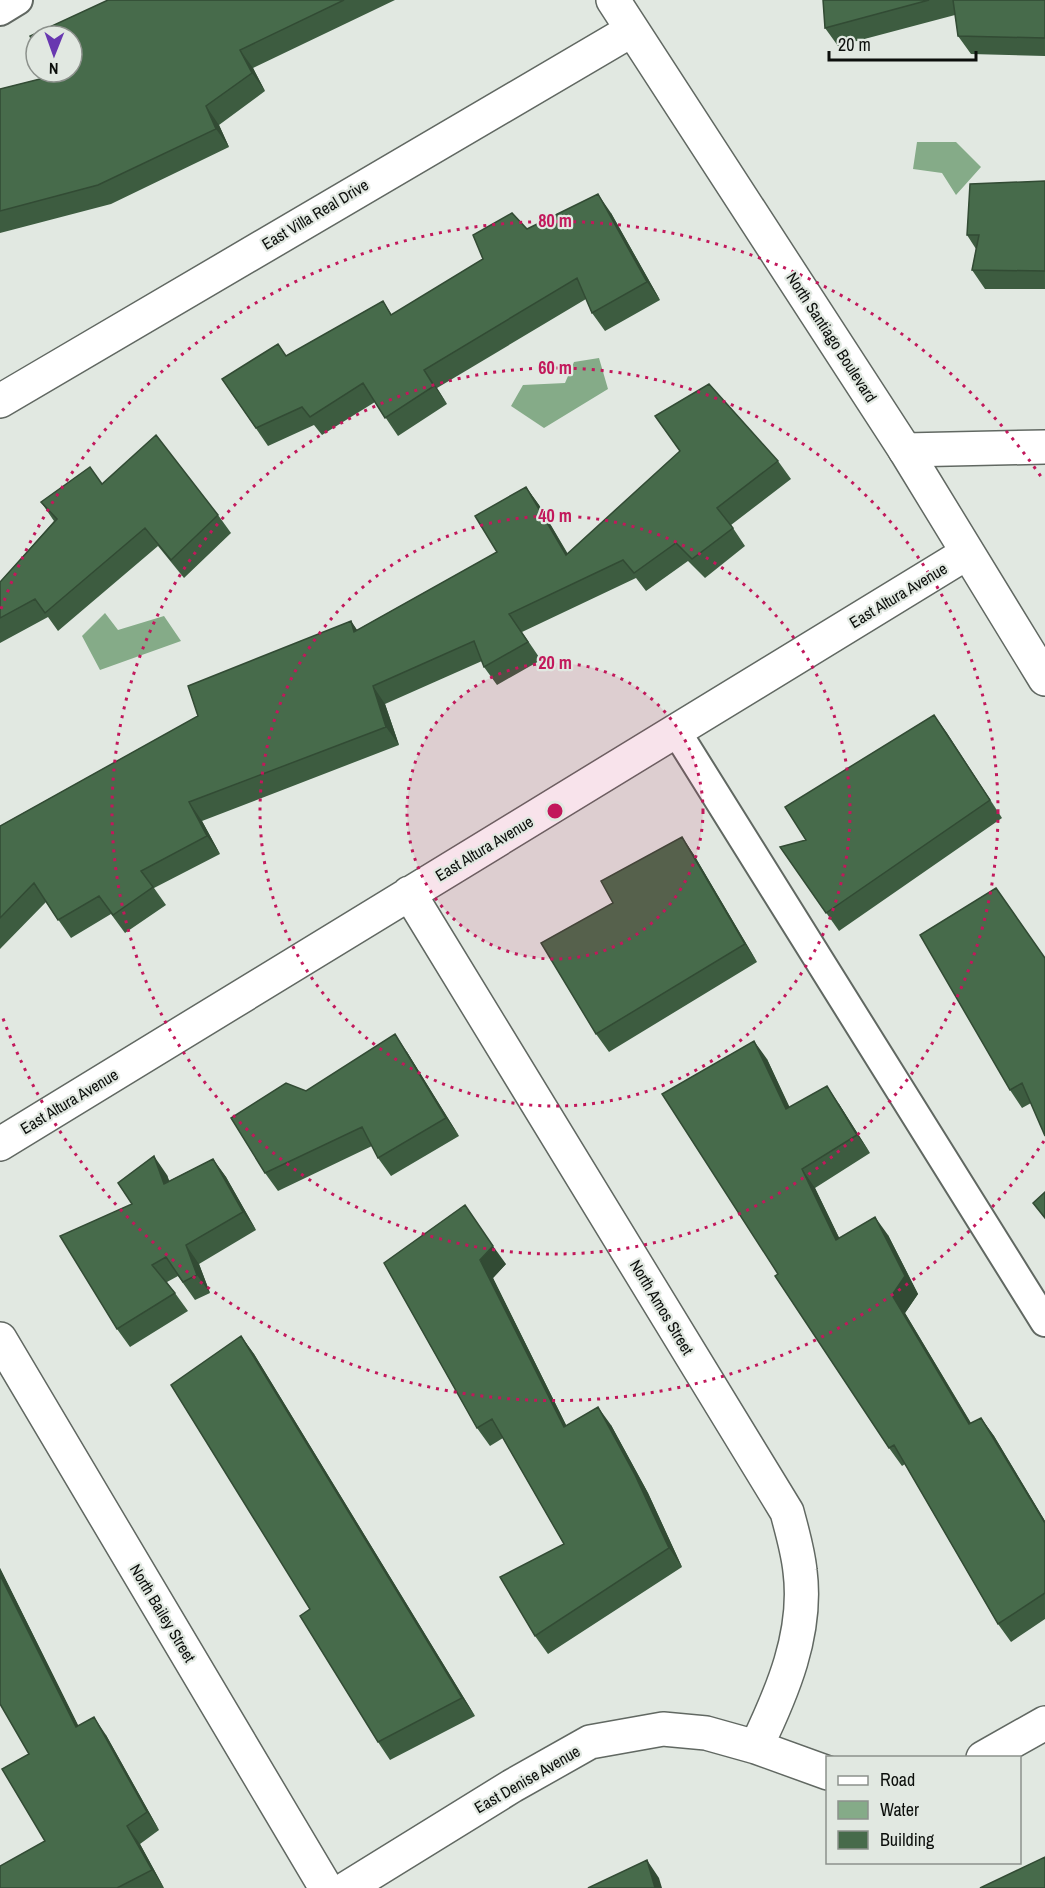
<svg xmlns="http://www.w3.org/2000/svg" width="1045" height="1888" font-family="'Archivo Narrow',sans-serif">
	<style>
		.water { fill: #85ab88 }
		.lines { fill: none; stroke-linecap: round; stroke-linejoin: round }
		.lane-casing { stroke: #616862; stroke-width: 32 }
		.street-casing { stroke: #616862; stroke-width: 36 }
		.secondary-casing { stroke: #616862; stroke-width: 36 }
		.lane { stroke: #fff; stroke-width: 28 }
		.street { stroke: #fff; stroke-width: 33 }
		.secondary { stroke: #fff; stroke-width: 33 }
		.wall { fill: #3d5c40 }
		.shaded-wall { fill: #324b34 }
		.building { fill: #476b4b; stroke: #324b34; stroke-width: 1.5 }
		.ring { fill: none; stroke: #c2185b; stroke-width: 3; stroke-dasharray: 3 6 }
		.labels { text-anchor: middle; stroke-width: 4.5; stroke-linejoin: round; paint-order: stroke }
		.street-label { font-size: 16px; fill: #0c0f0c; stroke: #e1e8e1 }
		.centre { fill: #c2185b; stroke: #e1e8e1; stroke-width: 3 }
		.ring-label { font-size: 18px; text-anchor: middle; font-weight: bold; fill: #c2185b; stroke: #e1e8e1; stroke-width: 4.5; stroke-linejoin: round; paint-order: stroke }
	</style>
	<rect width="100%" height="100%" fill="#e1e8e1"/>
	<path class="water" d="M917 142H956L981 167 956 195 942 173 913 169Z
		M599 358 608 389 544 428 511 406 523 385 565 383 574 362Z
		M105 613 118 630 164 616 181 641 100 670 82 636Z"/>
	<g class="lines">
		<defs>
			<path id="lane" d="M0 11 18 0
				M676 731 1045 1322"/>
			<path id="street" d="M905 450 1045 447
				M409 893 787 1512C792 1531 798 1551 800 1571 808 1633 782 1693 756 1747
				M0 1144 967 553
				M0 1339 326 1888
				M983 1758 1045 1723
				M347 1888 512 1786 590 1742 663 1729 706 1733 756 1747 828 1773"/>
			<path id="secondary" d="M613 0 905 450 1045 679
				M0 401 632 30"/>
		</defs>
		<use href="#lane" class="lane-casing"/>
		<use href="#street" class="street-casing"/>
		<use href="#secondary" class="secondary-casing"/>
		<use href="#lane" class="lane"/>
		<use href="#street" class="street"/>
		<use href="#secondary" class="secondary"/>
	</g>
	<path class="wall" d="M108 0H395L253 68 265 91 219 125 229 147 111 204 0 233V89L52 76Z
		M823 0H1045V56L971 54 958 36 955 15 838 46 825 28Z
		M1045 181V289H985L972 270 976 249 967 235Z
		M611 213 660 300 605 331 592 313 586 299 437 388 447 404 398 436 375 402 322 435 314 425 268 446 222 379 286 356 383 301 392 315 483 259 527 229Z
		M778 461 791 479 731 525 745 546 705 578 688 561 646 591 636 578 522 632 541 660 497 685 484 667 482 661 385 704 399 745 202 821 220 854 154 888 166 905 125 933 111 914 71 938 46 902 0 949V826L198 716 351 621 357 630 497 552 526 487 539 505 568 554Z
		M102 484 218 515 231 533 184 578 158 546 58 631 48 617 0 643V582L54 521 41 502Z
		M934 715 1002 818 839 931 780 847 806 840Z
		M682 837 694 855 757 962 609 1052 596 1034 613 903Z
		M996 888 1031 1103 1022 1108 1010 1090Z
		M407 1052 459 1136 391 1176 378 1158 372 1146 278 1191 265 1173 306 1091Z
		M767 1059 789 1107 839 1104 870 1153 815 1188 839 1238 888 1235 918 1294 905 1313 971 1423 981 1418 994 1436 1045 1521V1619L1011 1642 998 1624 905 1464 902 1466 889 1448 778 1274Z
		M213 1159 226 1177 256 1230 199 1264 210 1293 195 1300 178 1276 167 1282 188 1311 130 1347 117 1329 132 1204 167 1175 169 1181Z
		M384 1263 506 1264 493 1278 566 1425H611L648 1493 682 1567 548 1654 535 1636 564 1544 503 1438 490 1446 477 1428Z
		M241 1336 254 1354 475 1716 390 1760 378 1742 310 1609Z
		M0 1568 78 1726 106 1735 159 1830 140 1844 164 1888H0L45 1841 29 1754Z"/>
	<path class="shaded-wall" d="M240 50 253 68 265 91 252 73Z
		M206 106 219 125 229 147 216 129Z
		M598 194 611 213 660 300 647 282Z
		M424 370 437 388 447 404 434 386Z
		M526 487 539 505 579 574 566 555Z
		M351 621 363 639 354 632Z
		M373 686 385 704 399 745 386 727Z
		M934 715 947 733 1002 818 990 800Z
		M189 802 202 821 220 854 207 836Z
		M682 837 694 855 757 962 745 944Z
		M395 1034 407 1052 459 1136 446 1118Z
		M754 1041 767 1059 799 1127 786 1109Z
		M827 1086 839 1104 870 1153 857 1135Z
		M154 1156 167 1175 177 1202 164 1184Z
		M213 1159 226 1177 256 1230 243 1212Z
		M802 1169 815 1188 849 1258 836 1240Z
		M875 1217 888 1235 918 1294 905 1313 982 1442 969 1424 892 1295Z
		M186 1245 199 1264 210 1293 197 1275Z
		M493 1246 506 1264 493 1278 576 1445 564 1427 480 1260Z
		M241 1336 254 1354 475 1716 462 1698Z
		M598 1407 611 1425 648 1493 682 1567 669 1548Z
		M981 1418 994 1436 1045 1521V1523Z
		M0 1568 88 1745 76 1727 0 1575Z
		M94 1717 106 1735 159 1830 147 1812Z
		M127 1826 140 1844 164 1888 152 1870Z
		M647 1860 659 1878 662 1888H655Z"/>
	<path class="building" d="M108 0H344L240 50 252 73 206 106 216 129 98 185 0 211V89L52 76 50 72H72V36H36V48L30 36Z
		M823 0H929L825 28Z
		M953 0H1045V38L958 36Z
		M1045 181V271L972 270 979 235H967L970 184Z
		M598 194 647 282 592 313 577 278 424 370 434 386 385 418 363 383 310 417 302 407 256 428 222 379 278 344 286 356 383 301 391 315 483 259 473 235 512 213 527 229Z
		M709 384 778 461 717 508 733 528 692 559 676 543 634 573 623 560 509 614 528 642 484 667 474 641 373 686 386 727 189 802 207 836 141 871 153 887 113 915 99 896 58 920 34 883 0 918V826L198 716 188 686 351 621 354 632 497 552 475 516 526 487 566 555 680 451 655 416Z
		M156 435 218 515 171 560 145 528 45 613 35 599 0 618V582L57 519 41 502 90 467 102 484Z
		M934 715 990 800 826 913 780 847 806 840 785 807Z
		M682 837 745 944 596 1034 541 943 613 903 601 881Z
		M996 888 1045 958V1136L1022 1083 1010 1090 920 935Z
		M395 1034 446 1118 378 1158 362 1127 265 1173 231 1118 286 1083 306 1091Z
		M754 1041 786 1109 827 1086 857 1135 802 1169 836 1240 875 1217 905 1276 892 1295 969 1424 981 1418 1045 1523V1593L998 1624 894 1445 889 1448 775 1276 778 1274 662 1094Z
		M154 1156 164 1184 213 1159 243 1212 186 1245 197 1275 183 1282 166 1257 152 1265 175 1293 117 1329 60 1236 132 1204 118 1183Z
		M1045 1192V1218L1033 1203Z
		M465 1205 493 1246 480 1260 564 1427 598 1407 635 1475 669 1548 535 1636 500 1577 564 1544 492 1419 477 1428 384 1263Z
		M241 1336 462 1698 378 1742 300 1616 310 1609 171 1385Z
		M0 1575 76 1727 94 1717 147 1812 127 1826 152 1870 117 1888H0V1866L45 1841 2 1769 29 1754 0 1704Z
		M1045 1857V1888H980Z
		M647 1860 655 1888H588Z"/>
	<circle cx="555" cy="811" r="148" fill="#c2185b" fill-opacity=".12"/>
	<g class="ring">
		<circle cx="555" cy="811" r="148"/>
		<circle cx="555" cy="811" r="295"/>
		<circle cx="555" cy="811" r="443"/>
		<path d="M1044 1141A590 590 0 0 1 1 1013M1 609A590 590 0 0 1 1044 481"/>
	</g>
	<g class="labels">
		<g class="street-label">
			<text transform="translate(315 214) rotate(-31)" y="6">East Villa Real Drive</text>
			<text transform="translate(832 337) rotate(57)" y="6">North Santiago Boulevard</text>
			<text transform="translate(898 595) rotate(-31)" y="6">East Altura Avenue</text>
			<text transform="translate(484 848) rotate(-31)" y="6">East Altura Avenue</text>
			<text transform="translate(69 1101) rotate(-31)" y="6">East Altura Avenue</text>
			<text transform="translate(662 1307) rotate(59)" y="6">North Amos Street</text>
			<text transform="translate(163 1613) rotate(59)" y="6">North Bailey Street</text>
			<text transform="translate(527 1779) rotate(-30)" y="6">East Denise Avenue</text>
		</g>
	</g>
	<circle cx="555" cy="811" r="9" class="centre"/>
	<g class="ring-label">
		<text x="555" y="227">80 m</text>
		<text x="555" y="374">60 m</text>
		<text x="555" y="522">40 m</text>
		<text x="555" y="669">20 m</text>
	</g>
	<rect x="826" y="1756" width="195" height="108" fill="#e1e8e1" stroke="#8c918c" stroke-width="1.5"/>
	<rect x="838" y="1776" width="30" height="9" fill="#ffffff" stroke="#8c918c" stroke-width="1.5"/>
	<text x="880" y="1786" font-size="18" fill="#0c0f0c">Road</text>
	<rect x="838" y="1801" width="30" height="18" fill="#85ab88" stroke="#8c918c" stroke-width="1.5"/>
	<text x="880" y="1816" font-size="18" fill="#0c0f0c">Water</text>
	<rect x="838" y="1831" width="30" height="18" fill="#476b4b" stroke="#8c918c" stroke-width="1.5"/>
	<text x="880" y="1846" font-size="18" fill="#0c0f0c">Building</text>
	<g transform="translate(54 54) rotate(181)"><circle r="28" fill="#e1e8e1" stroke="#8c918c" stroke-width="1.5"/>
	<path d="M0-4.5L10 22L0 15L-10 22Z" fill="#6838b0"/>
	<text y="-9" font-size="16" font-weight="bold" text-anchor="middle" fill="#0c0f0c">N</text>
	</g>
	<path d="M829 51v9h147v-9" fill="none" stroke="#0c0f0c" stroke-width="3"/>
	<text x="838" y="51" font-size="18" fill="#0c0f0c" stroke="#e1e8e1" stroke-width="4.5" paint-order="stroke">20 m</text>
</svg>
